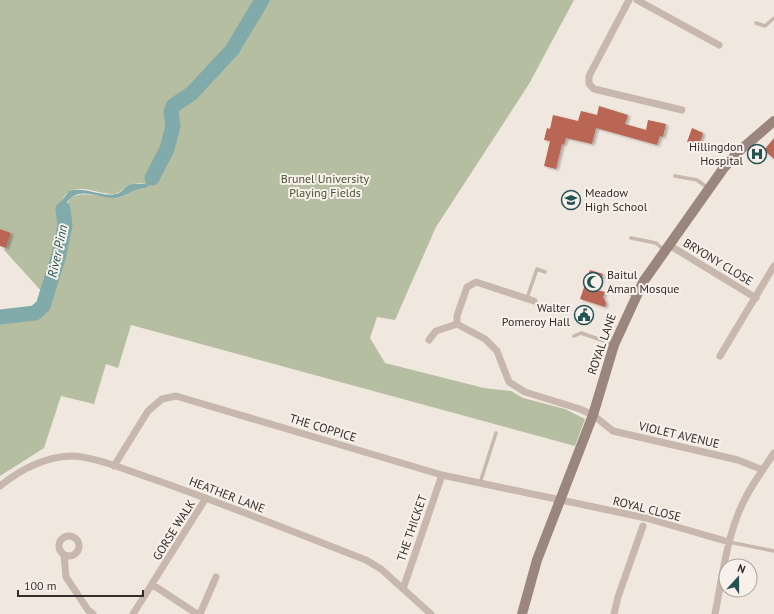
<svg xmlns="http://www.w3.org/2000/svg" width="774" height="614" font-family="'PT Sans',sans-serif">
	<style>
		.green { fill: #b6bea1; fill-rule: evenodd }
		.water { fill: #81aaaa }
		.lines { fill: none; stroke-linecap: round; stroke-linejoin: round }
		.river { stroke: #81aaaa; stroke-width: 15 }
		.building { fill: #b96654; filter: url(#shadow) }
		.lane { stroke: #c7b7ac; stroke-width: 3.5 }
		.street { stroke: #c7b7ac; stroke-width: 7 }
		.secondary { stroke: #9b867e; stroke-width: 10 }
		.labels { text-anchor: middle; stroke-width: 4; stroke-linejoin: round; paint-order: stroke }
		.poi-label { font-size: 12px; fill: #362d2a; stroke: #f8f1eb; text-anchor: end }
		.park-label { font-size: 12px; fill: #485231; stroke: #f8f1eb }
		.street-label { font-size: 12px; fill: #362d2a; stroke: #f8f1eb }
		.water-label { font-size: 13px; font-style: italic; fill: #245354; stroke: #f8f1eb }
	</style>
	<defs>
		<filter id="shadow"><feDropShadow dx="2.5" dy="1.5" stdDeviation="1" flood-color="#0004"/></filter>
	</defs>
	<rect width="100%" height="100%" fill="#f0e7df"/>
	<path class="green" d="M0 0H574L529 84 436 227 395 320 377 317 370 338 385 363 484 388 511 391 523 398 565 409 585 419 575 446 131 325 118 368 106 364 94 404 61 396 44 448 0 476V315C20 312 37 316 44 294L4 250 6 248 11 233 0 229ZM161 161 146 188C135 188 127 196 117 198 112 199 106 196 102 196 66 191 66 197 63 229 60 211 57 187 83 189 94 190 103 194 114 194 120 193 124 187 130 185 134 183 140 183 145 184 152 177 154 168 161 161Z"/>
	<path class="water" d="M161 160 157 177 146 188C135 188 127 196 116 198 99 200 78 183 65 205L68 222 63 230 60 203 69 191C85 186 100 197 116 194 121 193 125 187 129 185 134 183 139 184 145 184 152 176 155 168 161 160Z"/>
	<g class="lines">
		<path class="river" d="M152 178 167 149 173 126 171 112 173 106 192 93 232 50 262 0
			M0 317 35 313 43 306 59 255 65 225 63 209"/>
	</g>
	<path class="building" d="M599 106 628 115 625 124 646 130 648 120 666 124 663 137 660 136 657 145 596 128 592 144 566 138 564 145 562 144 556 169 544 166 550 141 544 140 547 128 550 129 553 115 578 121 581 111 597 115Z
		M692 128 703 133 699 146 687 142Z
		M774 138V159L764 150Z
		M0 229 11 233 6 248 0 246Z
		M590 270 603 274 597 290 605 292 603 297 606 303 605 307 580 299Z"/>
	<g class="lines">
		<path class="lane" d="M756 23 765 26 774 18
			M751 142 758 150
			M675 176 697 180 708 188
			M631 238 656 243 664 250
			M610 285 635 296
			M527 298 537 269 545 272
			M574 336 581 333 613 344
			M480 483 496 433
			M729 542 774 551"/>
		<path class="street" d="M629 0 589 76V84L594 89 682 110
			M637 0 719 45
			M669 245 756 298
			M534 301 476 282 467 287 457 316V324L485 339 497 351 509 382 525 392 580 409 593 415 613 431 738 460 763 470
			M429 340 436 331 457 324
			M720 356 774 266
			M114 466 148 411 162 399 176 396 442 475 646 518 729 542
			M0 486C21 469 44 457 71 456 94 456 131 472 153 479 224 504 295 532 366 560L381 569 431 614
			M59 546a10 10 0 1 1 20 0a10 10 0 1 1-20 0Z
			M64 555 66 577 88 610 93 614
			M153 585 197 614
			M403 589 442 475
			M133 614 206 498
			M200 614 216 577
			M614 614 618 597 643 526
			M715 614C723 574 727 531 747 495 755 480 765 467 774 453"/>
		<path class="secondary" d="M522 614 537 560 593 415 614 345 643 282 723 169 738 152 774 121"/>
	</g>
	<defs>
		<symbol id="hospital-ring" viewBox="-11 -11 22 22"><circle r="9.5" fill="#f8f1eb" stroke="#245354" stroke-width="1.5"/><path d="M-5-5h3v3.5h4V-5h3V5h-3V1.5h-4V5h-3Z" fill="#245354"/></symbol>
		<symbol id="school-ring" viewBox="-11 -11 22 22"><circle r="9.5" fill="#f8f1eb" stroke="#245354" stroke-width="1.5"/><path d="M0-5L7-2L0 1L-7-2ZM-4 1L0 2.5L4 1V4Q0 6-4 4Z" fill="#245354"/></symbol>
		<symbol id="mosque-ring" viewBox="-11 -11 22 22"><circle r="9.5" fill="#f8f1eb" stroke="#245354" stroke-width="1.5"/><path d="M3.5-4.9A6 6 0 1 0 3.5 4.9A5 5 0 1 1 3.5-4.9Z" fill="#245354"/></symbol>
		<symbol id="civic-ring" viewBox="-11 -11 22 22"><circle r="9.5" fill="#f8f1eb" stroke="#245354" stroke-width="1.5"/><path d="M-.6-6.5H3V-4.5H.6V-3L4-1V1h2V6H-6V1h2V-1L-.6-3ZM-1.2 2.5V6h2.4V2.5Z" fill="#245354"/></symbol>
	</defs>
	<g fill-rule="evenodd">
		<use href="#hospital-ring" x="746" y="143" width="22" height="22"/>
		<use href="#school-ring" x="560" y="189" width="22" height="22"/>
		<use href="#mosque-ring" x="582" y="271" width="22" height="22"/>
		<use href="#civic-ring" x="573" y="304" width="22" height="22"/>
	</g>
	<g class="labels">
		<g class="poi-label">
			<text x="743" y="151">Hillingdon<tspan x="743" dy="14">Hospital</tspan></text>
			<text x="585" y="197" text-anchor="start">Meadow<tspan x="585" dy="14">High School</tspan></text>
			<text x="607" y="279" text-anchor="start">Baitul<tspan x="607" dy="14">Aman Mosque</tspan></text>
			<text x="570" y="312">Walter<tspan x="570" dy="14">Pomeroy Hall</tspan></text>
		</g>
		<g class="park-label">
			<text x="325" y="183">Brunel University<tspan x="325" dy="14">Playing Fields</tspan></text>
		</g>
		<g class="street-label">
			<text transform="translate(718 262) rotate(31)" y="4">BRYONY CLOSE</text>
			<text transform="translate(602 344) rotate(-71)" y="4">ROYAL LANE</text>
			<text transform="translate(323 428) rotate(17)" y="4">THE COPPICE</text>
			<text transform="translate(679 435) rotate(13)" y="4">VIOLET AVENUE</text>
			<text transform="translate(227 495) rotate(21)" y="4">HEATHER LANE</text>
			<text transform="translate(647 509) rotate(14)" y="4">ROYAL CLOSE</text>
			<text transform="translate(412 528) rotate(-71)" y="4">THE THICKET</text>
			<text transform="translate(174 530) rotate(-58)" y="4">GORSE WALK</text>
		</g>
		<g class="water-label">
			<text transform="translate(57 251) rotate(-78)" y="5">River Pinn</text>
		</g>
	</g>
	<g transform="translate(738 578) rotate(21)"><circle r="19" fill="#f8f1eb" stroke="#aaa39e"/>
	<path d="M0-3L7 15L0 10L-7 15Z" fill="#245354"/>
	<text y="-6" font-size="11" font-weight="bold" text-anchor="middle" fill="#362d2a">N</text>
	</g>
	<path d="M18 590v6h125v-6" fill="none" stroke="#362d2a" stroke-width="2"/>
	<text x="24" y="590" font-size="12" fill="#362d2a" stroke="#f8f1eb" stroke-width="3" paint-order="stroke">100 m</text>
</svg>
